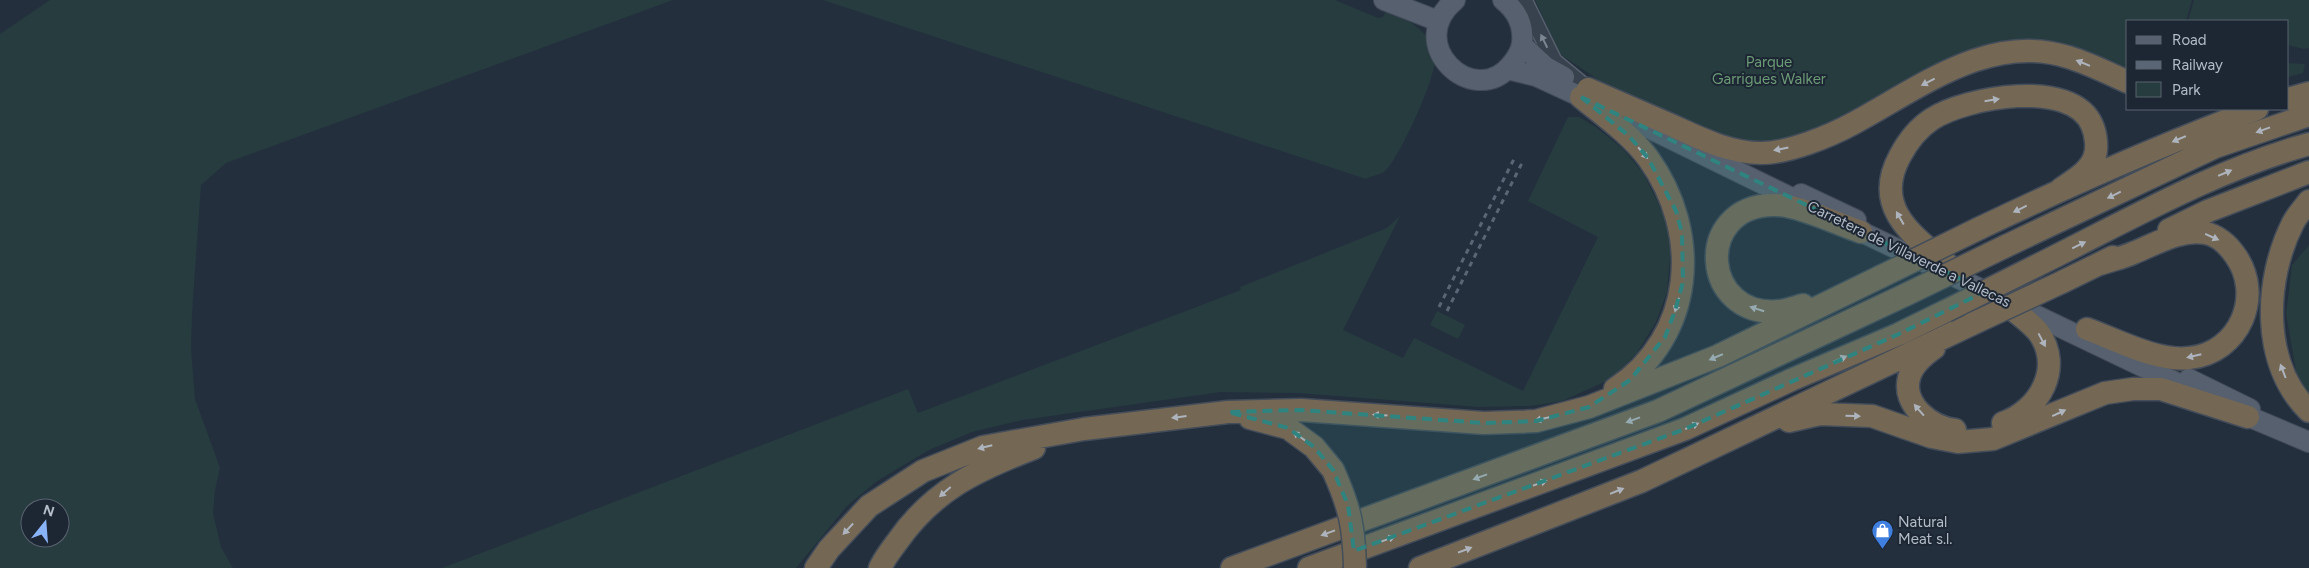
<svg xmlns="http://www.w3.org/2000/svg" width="2309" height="568" font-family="Figtree,sans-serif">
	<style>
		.green { fill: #263c3f; fill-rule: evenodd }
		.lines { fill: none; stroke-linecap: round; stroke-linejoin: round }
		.minor-casing { stroke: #565f6c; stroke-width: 18 }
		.major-casing { stroke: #414a57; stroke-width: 22 }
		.highway-casing { stroke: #434c59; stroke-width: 25 }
		.minor { stroke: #38414e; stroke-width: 15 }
		.major { stroke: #56606e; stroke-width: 20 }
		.highway { stroke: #746855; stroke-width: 22 }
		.rail { stroke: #5a6575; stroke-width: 3; stroke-dasharray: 5 5; stroke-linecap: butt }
		.highway-bridge-casing { stroke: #434c59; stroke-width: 25; stroke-linecap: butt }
		.highway-bridge { stroke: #746855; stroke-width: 22 }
		.oneway { fill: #7c8592 }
		.oneway2 { fill: #aeb4bd }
		.marked { fill: #308480; fill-opacity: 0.2; stroke: #308480; stroke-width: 4; stroke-dasharray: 10 6; stroke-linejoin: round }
		.labels { text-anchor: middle; stroke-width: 4; stroke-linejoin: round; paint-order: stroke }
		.park-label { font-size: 15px; fill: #6b9a76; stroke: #1d2633 }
		.street-label { font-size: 15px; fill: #b4bcc9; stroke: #1d2633 }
		.poi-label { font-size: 15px; fill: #b4bcc9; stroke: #1d2633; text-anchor: start }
	</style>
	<rect width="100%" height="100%" fill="#242f3e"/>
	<path class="green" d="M50 0H673L226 163 201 185 192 313 191 348 195 399 220 468 215 490 213 513 221 547 233 568H0V34ZM30 508H60V538H30Z
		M823 0H1335L1378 18 1383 17 1386 11C1407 18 1430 31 1435 55 1439 72 1398 162 1384 172 1379 175 1371 176 1366 179Z
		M1535 0H2192L2186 21H2128V72L2038 42 1782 142 1741 140 1685 122 1615 91 1560 54Z
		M2194 0H2309V48L2304 49 2288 45V21H2188Z
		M2288 63 2305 64 2303 73 2288 77Z
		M1568 117H1579L1596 127 1624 150 1643 173 1660 207 1667 223 1671 244 1667 292 1656 322 1637 353 1611 379 1562 401 1531 406 1479 407 1298 393 1221 392 1022 420 972 432 929 450 877 481 847 506 796 568H442L908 389 918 413 1241 290 1240 287 1387 228 1400 216 1343 330 1403 358 1414 338 1523 391 1598 237 1528 201Z
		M2309 245V396L2297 376 2286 314 2292 265Z
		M1437 311 1465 325 1458 339 1430 325Z"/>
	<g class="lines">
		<defs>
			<path id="minor" d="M1524 0 1554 61 1588 89"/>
			<path id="major" d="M1384 0 1438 21
				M1455 0C1403 44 1473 109 1510 66 1516 59 1521 52 1522 43 1524 25 1517 11 1503 0
				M1522 45 1546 67 1564 77
				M1507 69 1536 76 1659 133 1810 207
				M1801 194 1856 220
				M1847 225 2200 394
				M2189 379 2250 409
				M2233 410 2309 442"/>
			<path id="highway" d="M1588 89C1616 101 1643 113 1671 125 1700 138 1729 153 1761 153 1789 153 1830 136 1854 123 1919 88 1990 32 2068 57 2088 63 2108 73 2128 82
				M1581 97C1604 116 1630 134 1648 158 1702 233 1695 336 1615 389
				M2288 99 2309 93
				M2309 201C2304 208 2297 215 2293 223 2264 280 2261 364 2309 411
				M1980 228C2070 185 2163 144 2257 109
				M2169 230 2208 211 2309 172
				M2006 246 2215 147 2309 115
				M1947 264C1912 235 1872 207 1900 156 1908 141 1918 128 1932 119 1966 97 2072 78 2092 125 2096 134 2098 149 2094 158 2089 172 2072 181 2061 189
				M2036 266C2125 222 2212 171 2309 144
				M2062 282 2113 257
				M1995 295C2007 306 2029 320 2039 333 2063 368 2040 410 2003 423
				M1803 305C1796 307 1789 310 1781 311 1701 320 1693 206 1773 205 1796 204 1838 224 1861 232
				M2087 329C2117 340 2158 362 2189 358 2240 353 2264 295 2235 255 2228 245 2217 235 2205 233 2179 229 2156 244 2133 253 2122 258 2111 260 2100 264
				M1934 348C1924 355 1912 365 1909 378 1902 405 1931 427 1955 430
				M1250 418 1288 428 1314 447 1333 470
				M1789 421 1820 414 1872 416 1932 437 1958 442 1993 439 2105 393 2133 389H2161L2248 417
				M816 568 829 549 869 506 923 471 983 447 1084 429 1228 412 1301 410 1484 423 1536 421 1589 407 1718 356 1880 277
				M880 568C884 559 891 550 897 542 933 490 977 470 1034 448
				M1232 568 1658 411 1905 295
				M1309 568 1685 429 1791 380 1899 334 1946 311
				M1420 568 1642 481 1972 324"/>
		</defs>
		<use href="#minor" class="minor-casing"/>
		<use href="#major" class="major-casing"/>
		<use href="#highway" class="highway-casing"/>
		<use href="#minor" class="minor"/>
		<use href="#major" class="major"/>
		<use href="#highway" class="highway"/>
		<path class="rail" d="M1439 307 1514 159
			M1447 311 1522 163"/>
		<defs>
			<path id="highway-bridge" d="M1880 277 1980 228
				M1905 295 2006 246
				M1946 311 2036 266
				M1972 324 2062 282
				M1333 470C1350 508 1354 526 1355 568"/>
		</defs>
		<use href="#highway-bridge" class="highway-bridge-casing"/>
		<use href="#highway-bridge" class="highway-bridge"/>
	</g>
	<defs><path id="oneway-solid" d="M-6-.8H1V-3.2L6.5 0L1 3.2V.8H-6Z" transform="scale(1.25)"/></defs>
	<use class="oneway" href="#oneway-solid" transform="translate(1544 41) rotate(-116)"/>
	<g class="oneway2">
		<use href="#oneway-solid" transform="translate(2083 63) rotate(-158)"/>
		<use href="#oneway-solid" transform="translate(1928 82) rotate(153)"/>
		<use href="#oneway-solid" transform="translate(1992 100) rotate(-9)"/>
		<use href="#oneway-solid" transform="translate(2263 130) rotate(160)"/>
		<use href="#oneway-solid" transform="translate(2179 139) rotate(157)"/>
		<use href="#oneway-solid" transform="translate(1781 149) rotate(169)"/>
		<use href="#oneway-solid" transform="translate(1643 153) rotate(50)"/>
		<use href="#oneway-solid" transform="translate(2225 173) rotate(-23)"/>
		<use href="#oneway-solid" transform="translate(2114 195) rotate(154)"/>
		<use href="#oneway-solid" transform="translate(2020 209) rotate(154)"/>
		<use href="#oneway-solid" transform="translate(1900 218) rotate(-120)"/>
		<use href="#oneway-solid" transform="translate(2212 237) rotate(24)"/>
		<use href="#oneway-solid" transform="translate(2079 245) rotate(-26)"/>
		<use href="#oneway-solid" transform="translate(1677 305) rotate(106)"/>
		<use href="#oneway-solid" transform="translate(1757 309) rotate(-163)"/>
		<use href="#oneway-solid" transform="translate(2042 340) rotate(62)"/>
		<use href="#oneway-solid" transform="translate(2194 356) rotate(167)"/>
		<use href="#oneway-solid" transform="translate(1716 357) rotate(157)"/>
		<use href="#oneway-solid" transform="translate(1840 359) rotate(-23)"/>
		<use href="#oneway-solid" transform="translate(2283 371) rotate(-111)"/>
		<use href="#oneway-solid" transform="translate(1919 410) rotate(-131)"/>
		<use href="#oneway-solid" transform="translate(2059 413) rotate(-25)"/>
		<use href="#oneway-solid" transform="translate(1380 415) rotate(-176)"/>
		<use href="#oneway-solid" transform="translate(1853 416) rotate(2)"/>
		<use href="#oneway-solid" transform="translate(1179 417) rotate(173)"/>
		<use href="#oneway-solid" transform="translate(1542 419) rotate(167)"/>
		<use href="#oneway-solid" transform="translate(1633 420) rotate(160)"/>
		<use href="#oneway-solid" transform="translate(1692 426) rotate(-24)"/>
		<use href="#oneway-solid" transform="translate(1299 436) rotate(-144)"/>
		<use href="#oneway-solid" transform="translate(985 447) rotate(166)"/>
		<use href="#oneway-solid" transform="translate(1480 477) rotate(160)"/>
		<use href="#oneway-solid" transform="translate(1540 483) rotate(-20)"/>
		<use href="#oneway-solid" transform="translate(1617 491) rotate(-22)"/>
		<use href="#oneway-solid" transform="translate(945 492) rotate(139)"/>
		<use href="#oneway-solid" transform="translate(848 529) rotate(133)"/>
		<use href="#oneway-solid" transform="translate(1328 533) rotate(160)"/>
		<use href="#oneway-solid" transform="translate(1388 539) rotate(-20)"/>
		<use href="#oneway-solid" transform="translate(1465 550) rotate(-21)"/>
	</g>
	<path class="marked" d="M1581 97 1986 291 1899 334 1685 429 1354 551 1348 505 1333 470 1314 447 1288 428 1228 412 1301 410 1484 423 1536 421 1589 407 1630 380 1665 337 1675 311 1683 282 1682 233 1676 211 1648 158 1629 136Z"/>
	<defs>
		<symbol id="shop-pin" viewBox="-11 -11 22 30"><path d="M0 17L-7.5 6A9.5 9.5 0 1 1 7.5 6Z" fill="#3f7fe0" stroke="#1d2633"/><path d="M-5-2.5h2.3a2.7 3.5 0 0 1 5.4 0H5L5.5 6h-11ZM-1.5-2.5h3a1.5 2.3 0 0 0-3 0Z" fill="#fff"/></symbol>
	</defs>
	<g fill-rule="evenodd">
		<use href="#shop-pin" x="1870" y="518" width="25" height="34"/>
	</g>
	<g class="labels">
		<g class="park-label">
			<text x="1769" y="67">Parque<tspan x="1769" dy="17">Garrigues Walker</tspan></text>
		</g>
		<g class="street-label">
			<text transform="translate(1909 254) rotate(26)" y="5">Carretera de Villaverde a Vallecas</text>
		</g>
		<g class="poi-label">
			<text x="1898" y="527">Natural<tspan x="1898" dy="17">Meat s.l.</tspan></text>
		</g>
	</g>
	<rect x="2126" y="20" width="162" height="90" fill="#1d2633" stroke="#59626f"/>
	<rect x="2136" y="36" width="25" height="8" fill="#56606e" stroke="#59626f"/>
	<text x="2172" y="45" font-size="15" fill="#b4bcc9">Road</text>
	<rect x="2136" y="61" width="25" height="8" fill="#5a6575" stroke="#59626f"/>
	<text x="2172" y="70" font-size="15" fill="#b4bcc9">Railway</text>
	<rect x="2136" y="82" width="25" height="15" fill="#263c3f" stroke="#59626f"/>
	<text x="2172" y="95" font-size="15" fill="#b4bcc9">Park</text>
	<g transform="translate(45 523) rotate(17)"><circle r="24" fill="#1d2633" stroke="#59626f"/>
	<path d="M0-4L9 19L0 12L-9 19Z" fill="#8ab4f8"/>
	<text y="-8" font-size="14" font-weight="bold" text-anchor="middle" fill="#b4bcc9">N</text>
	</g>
</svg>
